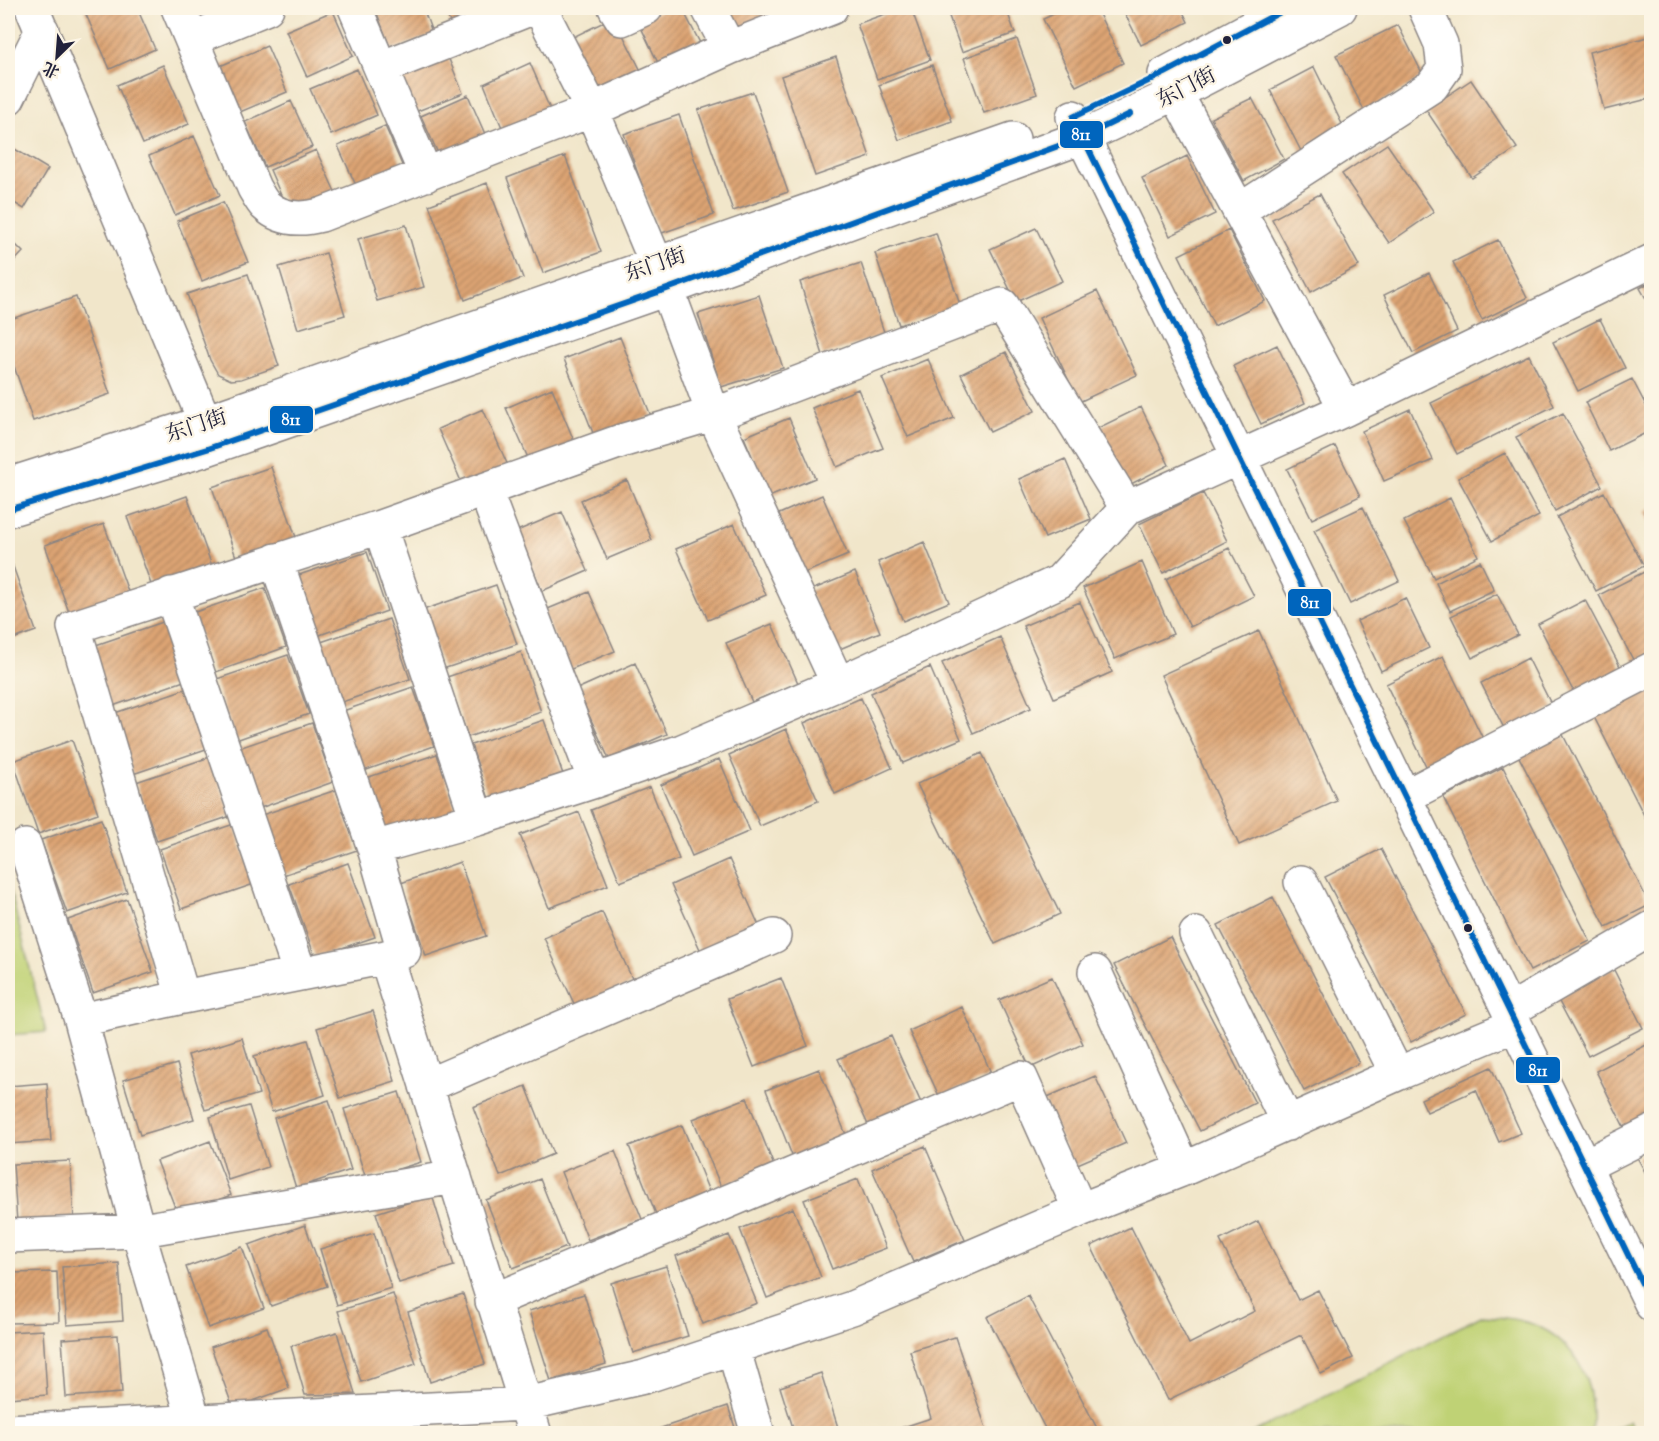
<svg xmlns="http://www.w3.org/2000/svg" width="1659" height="1441" font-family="'Sorts Mill Goudy','Noto Serif SC',serif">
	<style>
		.grass { fill: #bfd275; stroke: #707a58; stroke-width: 1.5 }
		.building { fill: url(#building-hatch) }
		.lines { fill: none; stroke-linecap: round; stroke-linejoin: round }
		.minor-casing { stroke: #8a8482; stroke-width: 36 }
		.minor { stroke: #fff; stroke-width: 33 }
		.bus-1-casing { stroke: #fcf5e5; stroke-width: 10 }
		.bus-1 { stroke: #0065bd; stroke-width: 6 }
		.bus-dot { fill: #22223b; stroke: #fcf5e5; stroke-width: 2 }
		.labels { text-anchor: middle; stroke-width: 5; stroke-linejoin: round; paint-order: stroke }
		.street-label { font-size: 21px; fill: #22223b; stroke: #fcf5e5 }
		.line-badge { stroke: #fcf5e5; stroke-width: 2 }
		.badge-label { font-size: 16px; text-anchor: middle; font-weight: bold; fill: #fff }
	</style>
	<defs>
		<pattern id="building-hatch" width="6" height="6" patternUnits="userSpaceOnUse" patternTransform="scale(1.5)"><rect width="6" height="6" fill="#dda473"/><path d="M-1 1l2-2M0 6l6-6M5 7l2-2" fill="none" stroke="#b38560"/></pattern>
	</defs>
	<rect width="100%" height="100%" fill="#fcf5e5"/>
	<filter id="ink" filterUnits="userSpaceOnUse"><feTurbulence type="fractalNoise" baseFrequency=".0167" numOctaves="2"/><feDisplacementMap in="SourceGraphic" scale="12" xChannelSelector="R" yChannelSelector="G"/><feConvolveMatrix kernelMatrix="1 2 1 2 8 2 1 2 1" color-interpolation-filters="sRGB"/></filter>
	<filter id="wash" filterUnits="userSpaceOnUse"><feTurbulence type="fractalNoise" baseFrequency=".008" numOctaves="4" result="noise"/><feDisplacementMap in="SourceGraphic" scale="24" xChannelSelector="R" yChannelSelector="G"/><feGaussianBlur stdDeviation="1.35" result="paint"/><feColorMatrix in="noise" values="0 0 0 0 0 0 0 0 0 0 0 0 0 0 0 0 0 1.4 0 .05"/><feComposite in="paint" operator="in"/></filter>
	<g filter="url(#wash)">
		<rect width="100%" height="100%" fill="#f1e6ca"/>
		<path class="grass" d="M8 882 46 1032 8 1035Z
			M1481 1316C1498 1317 1515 1318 1532 1324 1578 1341 1597 1387 1591 1433H1252Z
			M1629 1421 1635 1433H1605Z"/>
		<g id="blocks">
			<path class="building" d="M90 8H137L155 49 110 69 84 10Z
				M375 8H423L433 35 391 50Z
				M444 8H505L452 27Z
				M666 8H682L701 45 659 65 638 21Z
				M726 8H787L791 16 742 40Z
				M902 8H911L930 60 877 79 857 24Z
				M946 8H1006L1015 33 962 52Z
				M1067 8H1096L1123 63 1076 86 1043 19Z
				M1122 8H1181L1188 22 1141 45Z
				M333 11 353 56 307 77 286 31Z
				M8 15 14 18 8 34Z
				M614 17 643 75 595 98 567 40Z
				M1398 25 1424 77 1365 112 1336 55Z
				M1652 36V98L1604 110 1589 52Z
				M1017 39 1037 94 984 113 964 58Z
				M267 46 287 92 240 112 220 66Z
				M444 47 463 93 415 112 397 65Z
				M836 57 870 157 815 176 781 76Z
				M530 63 550 109 503 130 484 84Z
				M163 65 189 124 143 144 117 85Z
				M932 65 952 121 899 140 879 85Z
				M1314 67 1344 128 1303 155 1270 90Z
				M357 69 377 115 331 135 310 89Z
				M1471 80 1517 148 1472 178 1426 110Z
				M753 92 788 192 733 211 698 110Z
				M468 95 488 141 442 162 421 116Z
				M1252 98 1284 159 1244 181 1211 118Z
				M291 101 312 147 265 167 245 122Z
				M679 115 714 215 659 234 624 134Z
				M385 126 405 172 359 192 338 146Z
				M194 136 220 195 175 215 149 156Z
				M1387 144 1434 212 1389 243 1342 174Z
				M8 145 48 169 24 209 8 199Z
				M316 150 337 196 290 216 270 170Z
				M565 156 601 252 543 273 507 178Z
				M1187 156 1215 214 1170 236 1142 178Z
				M487 183 523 278 465 300 429 205Z
				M1320 194 1359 266 1311 292 1272 219Z
				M223 202 248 262 202 281 177 221Z
				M406 225 424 287 377 301 358 239Z
				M1036 228 1062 281 1016 302 990 249Z
				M1229 230 1265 301 1214 326 1179 255Z
				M936 233 960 305 899 325 875 253Z
				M8 237 23 252 8 268Z
				M1498 240 1527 298 1482 320 1453 262Z
				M326 253 345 315 298 329 279 267Z
				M861 263 885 335 823 355 800 282Z
				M1429 273 1457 331 1413 353 1384 295Z
				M248 274 279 366 241 379 231 380 218 374 210 360 187 294Z
				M1652 281V309L1640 288Z
				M1097 291 1137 375 1079 402 1039 318Z
				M759 295 783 368 721 387 698 314Z
				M76 297 110 394 33 421 8 349V320Z
				M1600 319 1625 368 1578 391 1553 342Z
				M620 337 651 416 595 438 564 359Z
				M1277 345 1305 403 1261 424 1233 366Z
				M1006 352 1035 411 990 432 961 374Z
				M1529 355 1554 406 1457 454 1431 403Z
				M928 359 954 418 908 437 882 378Z
				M1632 379 1652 417V430L1609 451 1585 402Z
				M552 388 577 448 532 467 506 408Z
				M858 389 883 448 837 467 812 408Z
				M1141 407 1169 465 1125 487 1096 429Z
				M483 409 509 468 464 488 438 429Z
				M1410 409 1433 460 1384 481 1362 431Z
				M1563 413 1602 486 1555 511 1516 437Z
				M789 418 815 478 769 497 744 437Z
				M1335 446 1360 496 1312 519 1287 469Z
				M1505 453 1539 516 1492 541 1458 478Z
				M1065 459 1091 519 1045 538 1019 479Z
				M271 467 297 540 237 560 212 487Z
				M627 480 652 540 607 559 581 500Z
				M1604 492 1644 566 1596 591 1557 517Z
				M1203 493 1227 541 1163 573 1139 524Z
				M822 495 848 555 802 574 777 515Z
				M187 496 213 569 153 590 127 517Z
				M1450 498 1478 556 1434 578 1404 521Z
				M1363 507 1399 581 1350 604 1314 530Z
				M1652 508V527L1644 512Z
				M562 512 588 571 542 591 517 531Z
				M104 524 130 597 71 618 45 545Z
				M734 524 766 595 708 620 676 549Z
				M924 542 949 602 903 621 878 562Z
				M1229 548 1254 596 1190 627 1166 579Z
				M367 552 387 611 314 637 293 577Z
				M10 558 36 631 8 641V559Z
				M1480 561 1494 590 1450 611 1436 583Z
				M1142 562 1173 634 1115 659 1083 588Z
				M1646 571 1652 582V662L1638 669 1599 595Z
				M855 572 880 632 835 651 809 591Z
				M496 585 517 644 443 669 423 610Z
				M265 588 286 647 213 673 192 613Z
				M589 592 615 651 569 670 543 611Z
				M1497 594 1518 635 1472 658 1451 616Z
				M1405 598 1429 648 1381 671 1357 621Z
				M1585 600 1624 674 1577 698 1538 624Z
				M1080 602 1112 672 1054 698 1023 626Z
				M389 619 410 679 336 704 315 644Z
				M163 622 184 681 110 707 90 647Z
				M772 624 798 683 752 702 726 643Z
				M1259 631 1337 801 1239 845 1161 675Z
				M1000 637 1031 708 973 733 942 663Z
				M521 652 541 712 468 737 447 677Z
				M288 655 309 714 236 740 214 680Z
				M1443 656 1485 743 1428 770 1386 684Z
				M1528 658 1553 708 1506 732 1481 683Z
				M635 663 667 734 609 759 577 689Z
				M930 667 961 739 903 763 871 693Z
				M1652 684V831L1592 713Z
				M413 687 434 746 361 772 340 712Z
				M185 689 206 749 133 774 112 714Z
				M861 698 892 768 835 794 804 723Z
				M544 720 565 780 491 805 471 745Z
				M312 723 333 782 260 808 239 748Z
				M786 729 818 801 760 826 729 755Z
				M1561 731 1650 905 1606 927 1517 753Z
				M72 740 98 813 38 834 13 761Z
				M982 753 1060 914 995 944 917 784Z
				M437 754 458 814 384 839 363 779Z
				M210 757 231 816 157 841 136 782Z
				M719 759 750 831 692 856 661 785Z
				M1503 767 1590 941 1530 971 1443 797Z
				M650 787 679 859 620 882 591 810Z
				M336 790 357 850 283 875 262 815Z
				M579 812 608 885 549 908 520 835Z
				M101 819 127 892 67 913 41 840Z
				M234 824 254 884 181 909 160 849Z
				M1381 849 1466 1014 1411 1042 1325 877Z
				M729 859 761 930 703 956 671 885Z
				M460 862 486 936 426 956 401 883Z
				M348 863 375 937 315 957 289 884Z
				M1273 897 1359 1063 1304 1091 1218 925Z
				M127 899 153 972 93 993 68 920Z
				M602 912 634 983 576 1008 544 938Z
				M1170 937 1255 1103 1200 1131 1114 965Z
				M1613 968 1643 1028 1588 1056 1556 996Z
				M1052 977 1083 1044 1030 1068 999 1000Z
				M781 978 808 1046 754 1067 727 999Z
				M962 1007 992 1075 940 1098 909 1031Z
				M373 1011 395 1081 340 1098 317 1028Z
				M891 1036 921 1103 869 1127 838 1059Z
				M242 1038 259 1094 205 1110 188 1055Z
				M308 1040 325 1095 272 1112 254 1056Z
				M1652 1042V1118L1626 1131 1596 1071Z
				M177 1064 194 1119 140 1135 123 1080Z
				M1491 1067 1521 1133 1499 1142 1476 1090 1427 1112 1421 1099Z
				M819 1069 847 1137 793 1158 766 1090Z
				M1095 1076 1126 1143 1073 1166 1043 1099Z
				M47 1083 51 1141 8 1144V1086Z
				M526 1086 553 1154 500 1176 473 1107Z
				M399 1092 421 1162 366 1179 344 1109Z
				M747 1098 774 1166 721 1187 693 1119Z
				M329 1100 351 1170 296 1188 274 1118Z
				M249 1106 268 1167 228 1180 210 1117Z
				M682 1125 710 1194 656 1214 629 1146Z
				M210 1141 231 1195 178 1215 157 1161Z
				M925 1146 965 1240 913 1262 872 1169Z
				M1652 1150V1185L1637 1157Z
				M615 1151 642 1219 588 1240 561 1172Z
				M70 1161 74 1218 17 1222 13 1164Z
				M540 1179 567 1247 513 1268 486 1200Z
				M858 1179 886 1248 832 1269 804 1200Z
				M432 1195 454 1266 399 1283 376 1213Z
				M793 1208 821 1277 767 1298 740 1229Z
				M1258 1221 1298 1300 1318 1290 1353 1358 1321 1374 1301 1335 1168 1400 1091 1246 1131 1227 1189 1344 1255 1311 1220 1240Z
				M305 1225 327 1286 271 1306 249 1245Z
				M374 1233 391 1288 337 1305 320 1249Z
				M729 1235 757 1303 703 1324 676 1256Z
				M242 1247 264 1308 208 1328 186 1267Z
				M119 1263 123 1321 67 1325 62 1267Z
				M666 1266 688 1336 633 1353 611 1283Z
				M57 1272 59 1322 8 1323V1273Z
				M393 1294 416 1364 361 1382 338 1311Z
				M463 1294 485 1364 430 1382 408 1312Z
				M584 1294 606 1364 551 1381 529 1311Z
				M1028 1296 1100 1434H1048L987 1317Z
				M267 1327 289 1388 233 1408 211 1347Z
				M43 1330 47 1395 8 1398V1332Z
				M337 1332 355 1394 305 1395 291 1346Z
				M118 1335 122 1393 66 1397 62 1339Z
				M955 1337 988 1434H882L931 1418 910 1351Z
				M821 1373 840 1434H795L780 1387Z
				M728 1406 737 1434H659L658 1429Z"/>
		</g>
	</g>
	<g filter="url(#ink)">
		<use href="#blocks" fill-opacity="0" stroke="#8a8482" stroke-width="1.5"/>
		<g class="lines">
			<defs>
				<path id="minor" d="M32 8 205 422
					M178 8 254 188C257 193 261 201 265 205 281 220 302 220 321 215L592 110 729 48 831 8
					M355 8 426 175
					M540 8 592 110 667 289 713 413 838 684
					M615 8 622 19 646 8
					M708 8 729 48
					M191 39 267 8
					M381 68 532 8
					M1165 74 1288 8
					M1166 75 1346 409
					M8 98 42 30
					M1073 117 1652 1305
					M1240 210 1432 86 1444 69 1441 44 1425 8
					M8 485 205 422 1013 139
					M485 490 595 781
					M8 510 207 449 667 289 1083 137 1176 93 1340 8
					M380 527 477 819
					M276 560 374 848 404 951 386 957
					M171 594 300 974
					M1404 797 1652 669
					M25 846 81 1020 183 997
					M374 848 477 819 595 781 682 751 838 684 1060 581 1127 508 1346 409 1652 261
					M1301 882 1397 1074
					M1196 934 1288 1124
					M1095 972 1184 1169
					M1509 1011 1652 928
					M81 1020 143 1248 194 1421
					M426 1086 774 936
					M1584 1166 1652 1132
					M8 1236 136 1231 455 1177
					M492 1301 1021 1078 1080 1210
					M733 1347 758 1434
					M8 1431 526 1404 644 1377 852 1308 1080 1210 1184 1169 1397 1074 1515 1025
					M535 1434 386 957 183 997 74 627 380 527 621 441 732 408 1002 305 1127 508"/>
			</defs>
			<use href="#minor" class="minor-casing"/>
			<use href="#minor" class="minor"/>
			<defs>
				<path id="bus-1" d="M1288 8 1165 73 1073 117 1652 1304
					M8 510 207 449 667 289 1083 137 1130 114"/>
			</defs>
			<use href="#bus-1" class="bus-1-casing"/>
			<use href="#bus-1" class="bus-1"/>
		</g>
	</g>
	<g class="bus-dot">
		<circle cx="1227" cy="40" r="5"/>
		<circle cx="1468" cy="928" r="5"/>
	</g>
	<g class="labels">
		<g class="street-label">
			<text transform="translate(1186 87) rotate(-27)" y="7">东门街</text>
			<text transform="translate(655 264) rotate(-19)" y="7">东门街</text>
			<text transform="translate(196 425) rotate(-18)" y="7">东门街</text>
		</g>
	</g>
	<g class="line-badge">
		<rect x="1059" y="120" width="45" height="29" rx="6" fill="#0065bd"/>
		<rect x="269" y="405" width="45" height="29" rx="6" fill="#0065bd"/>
		<rect x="1287" y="588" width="45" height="29" rx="6" fill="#0065bd"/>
		<rect x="1515" y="1056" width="46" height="28" rx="6" fill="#0065bd"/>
	</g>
	<g class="badge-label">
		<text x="1081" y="140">811</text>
		<text x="291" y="425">811</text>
		<text x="1310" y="608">811</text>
		<text x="1538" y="1076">811</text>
	</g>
	<rect width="1659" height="1441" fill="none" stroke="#fcf5e5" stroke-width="30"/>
	<g transform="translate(57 57) rotate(205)" stroke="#fcf5e5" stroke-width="4.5" paint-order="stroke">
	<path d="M0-4.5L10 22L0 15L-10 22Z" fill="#22223b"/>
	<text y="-9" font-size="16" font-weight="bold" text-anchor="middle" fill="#22223b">北</text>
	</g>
</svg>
